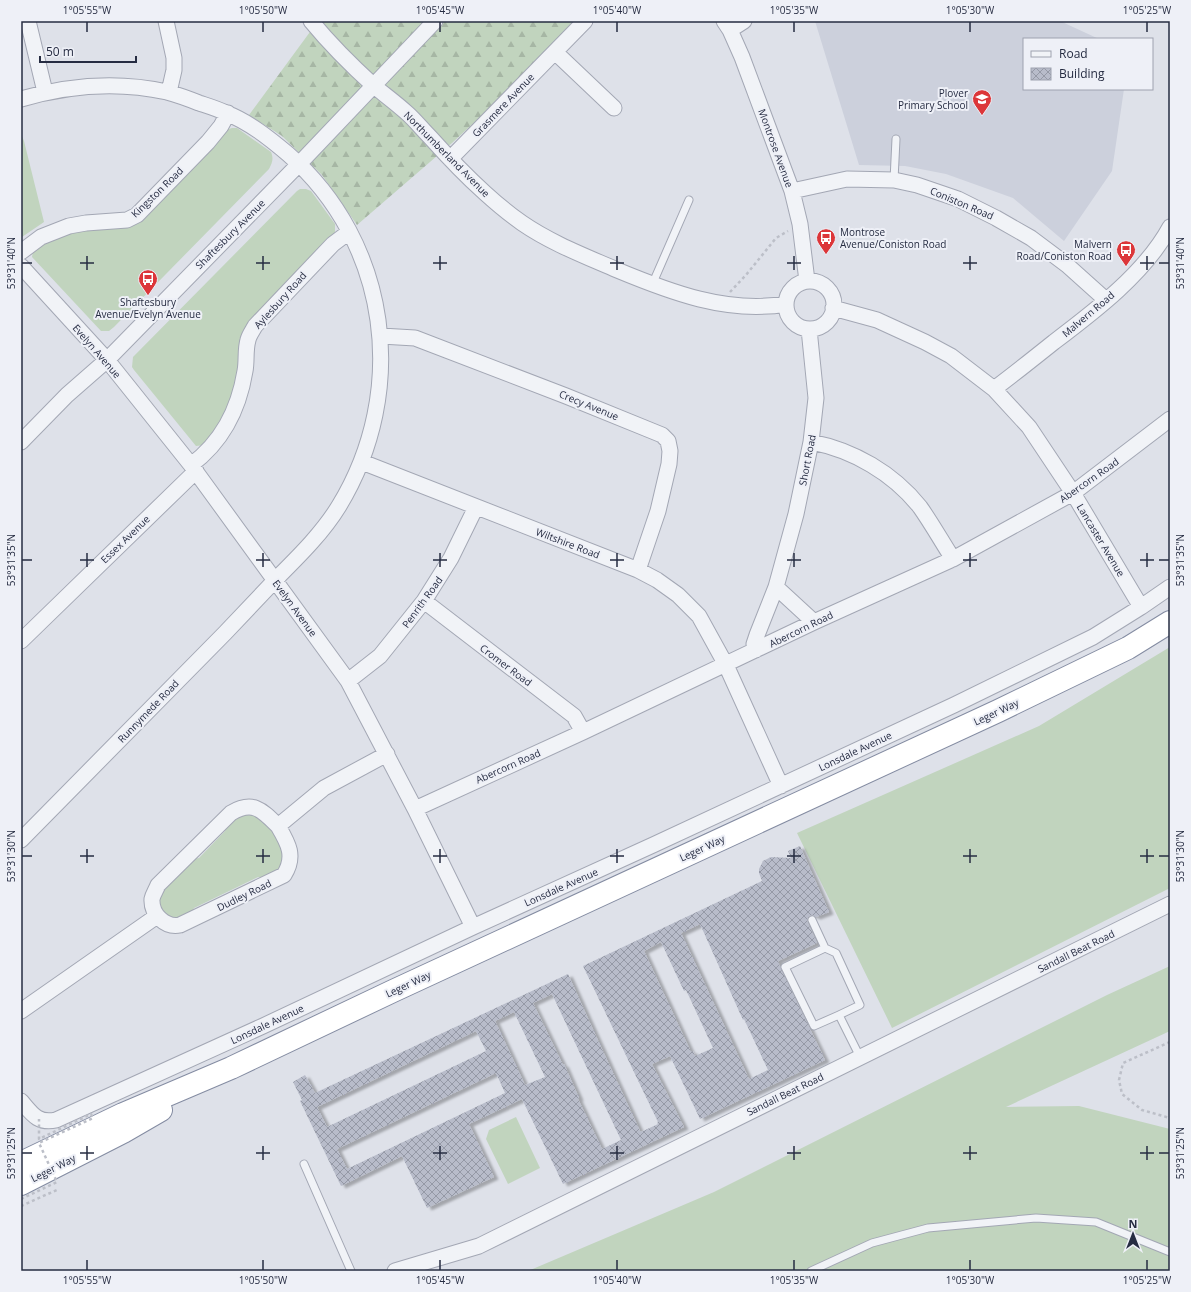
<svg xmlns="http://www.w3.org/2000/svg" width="1191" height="1292" font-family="'Open Sans',sans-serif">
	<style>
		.built { fill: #ccd0dc }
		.grass { fill: #c1d4be }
		.forest { fill: url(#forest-firs) }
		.building { fill: url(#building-cross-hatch); fill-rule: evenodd; filter: url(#shadow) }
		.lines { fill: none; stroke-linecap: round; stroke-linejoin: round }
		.service-casing { stroke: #a3a7b4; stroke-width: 9 }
		.minor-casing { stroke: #a3a7b4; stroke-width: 17 }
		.trunk-casing { stroke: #848ca2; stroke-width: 24 }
		.path { stroke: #bcbfc8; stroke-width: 2.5; stroke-dasharray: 3 3; stroke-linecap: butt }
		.service { stroke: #f1f3f7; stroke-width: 7 }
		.minor { stroke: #f1f3f7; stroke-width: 15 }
		.trunk { stroke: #fff; stroke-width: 22 }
		.path-bridge { stroke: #bcbfc8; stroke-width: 2.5; stroke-dasharray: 3 3; stroke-linecap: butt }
		.ticks { fill: none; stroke: #262c42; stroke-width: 1.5 }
		.labels { text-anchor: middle; stroke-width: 4; stroke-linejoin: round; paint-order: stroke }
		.poi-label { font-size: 10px; fill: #262c42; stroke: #eef0f7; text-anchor: end }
		.street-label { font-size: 10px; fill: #262c42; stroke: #eef0f7 }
		.neatline { fill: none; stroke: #262c42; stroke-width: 1.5 }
		.ticks-label { font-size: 10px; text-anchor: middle; fill: #262c42 }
	</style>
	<defs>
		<pattern id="forest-firs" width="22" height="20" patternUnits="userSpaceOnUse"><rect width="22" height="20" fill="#c1d4be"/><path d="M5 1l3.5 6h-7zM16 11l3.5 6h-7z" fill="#a6b6a4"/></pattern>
		<pattern id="building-cross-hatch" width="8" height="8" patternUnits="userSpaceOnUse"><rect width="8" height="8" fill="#b8bcca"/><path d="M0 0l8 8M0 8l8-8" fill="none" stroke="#9599a6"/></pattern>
		<filter id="shadow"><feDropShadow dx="4.5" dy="2.5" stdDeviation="1" flood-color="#0004"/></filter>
	</defs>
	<rect width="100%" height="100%" fill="#dee1e9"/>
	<path class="built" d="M815 21H1060L1099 39H1024V89H1124L1112 171 1064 241 1013 198 946 174 905 166 859 165Z"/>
	<path class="grass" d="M232 128H237L271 152C274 159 272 163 269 169L114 327 109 331H101L32 257 33 251 37 245 67 231 122 225 226 130Z
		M21 134 24 141 44 222 22 237Z
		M300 189H306L311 191 335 224V232L330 239 261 311 239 366 229 410 205 445 196 446 134 370 132 367 133 357 297 191Z
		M1170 647V888L892 1028 797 833 1039 726Z
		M246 813 258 815 270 827 280 842 285 854 282 868 265 879 258 877 194 908 190 916C171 922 169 922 158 905L160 890 192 859 199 858 225 831 228 823Z
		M1170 966V1031L1006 1107 1079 1106 1170 1129V1271H528L714 1192 1107 995Z
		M516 1117 540 1168 508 1184 486 1139 489 1130Z"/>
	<path class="forest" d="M318 21H576L506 93 452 143 357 225 322 175 282 136 249 115Z"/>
	<path class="building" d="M800 846 829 912 816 917 812 915 808 917 807 921 817 943 778 961 781 969 825 1060 700 1119 670 1056 652 1064 684 1127 563 1184 522 1099 469 1124 494 1177 427 1208 402 1156 341 1186 300 1101 302 1100 293 1082 305 1075 315 1093 568 974 595 1034 640 1131 641 1132 658 1124 657 1123 658 1122 583 966 762 881 759 873V869L763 861 771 857 791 858 788 851ZM700 924 743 1020 744 1019 768 1070 749 1079 681 933ZM661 942 684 991 686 990 713 1048 695 1056 693 1051 691 1052 644 951ZM552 994 621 1140 602 1149 578 1099 579 1098 564 1064 563 1065 533 1003ZM514 1012 545 1077 525 1085 495 1021ZM476 1031 486 1051 327 1127 317 1107ZM496 1073 505 1093 347 1169 337 1149Z"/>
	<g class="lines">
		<defs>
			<path id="service" d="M894 180 896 139
				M652 285 689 200
				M812 920 825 948 836 953 860 1005 839 1015 860 1057
				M825 948 785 967 814 1026 839 1015
				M304 1164 351 1271
				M811 1271 872 1243 928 1228 1036 1218 1096 1222 1170 1252"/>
			<path id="minor" d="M28 21 45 92
				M166 21 174 58V70L169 92
				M311 21C330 44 352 66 374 86 385 95 396 103 407 113 415 120 422 129 430 137 447 156 465 175 485 193 496 203 509 214 522 223 551 243 585 256 617 270 670 292 727 314 786 304
				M724 21 730 30 742 57 792 191 800 224 807 281
				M730 30 744 21
				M555 52 614 108
				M21 99C69 85 118 81 167 92 178 95 189 99 199 103 208 106 218 109 226 113 249 122 269 138 288 154 390 243 409 391 339 506 323 532 301 554 280 575 261 595 243 614 225 633 157 702 89 771 21 840
				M450 159 585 21
				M792 191 847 179 894 180 917 185 958 199 996 218 1031 238 1067 265 1106 300
				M21 252 41 237 69 226 86 223 127 220 137 215 208 142 221 126 228 113
				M21 266 107 360 191 465 348 681 415 809 473 927
				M786 305a24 24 0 1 1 48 0a24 24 0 1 1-48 0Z
				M833 308 877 320 925 342 951 356 994 389 1029 427 1073 493 1141 607
				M381 336 415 338 566 396 662 435 668 441 670 451 669 464 658 511 638 570
				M994 389C1014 374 1034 358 1054 342 1095 311 1145 273 1170 227
				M21 442 67 395 107 360 299 164 435 21
				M811 442C853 450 893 473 920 507 932 524 942 542 953 559
				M362 462 638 570 657 580 678 595 699 616 726 665 781 786
				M191 465C222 442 239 408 245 371 247 361 245 350 248 340 249 335 253 330 255 326L333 244 349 232
				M776 587 814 622
				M424 601 574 716 583 732
				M21 641 196 471
				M756 650 754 644 757 635 776 587 796 514 811 442 816 398 809 329
				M348 681 380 656 424 601 451 558 476 507
				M415 809 583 732 814 622 953 559 1073 493 1170 419
				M278 826C262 810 253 800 231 813L158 885C156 890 153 894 152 899 151 915 166 928 180 925L284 875C296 856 288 843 278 826L324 788 387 754
				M21 1011 157 916
				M21 1101C32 1114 38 1124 56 1120L263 1026 473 927 653 845 954 705 1093 637 1141 607 1170 587
				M395 1271 479 1246 1170 904"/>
			<path id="trunk" d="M21 1163 123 1114 231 1068 393 991 998 711 1128 648 1170 622
				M21 1184 123 1132 161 1110"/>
		</defs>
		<use href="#service" class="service-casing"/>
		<use href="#minor" class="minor-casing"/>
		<use href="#trunk" class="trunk-casing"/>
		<path class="path" d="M730 292 746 275 776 238 788 231
			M1170 1042 1123 1063 1119 1080 1122 1094 1142 1110 1170 1118
			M21 1206 59 1189"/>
		<use href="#service" class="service"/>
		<use href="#minor" class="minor"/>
		<use href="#trunk" class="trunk"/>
		<path class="path-bridge" d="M21 1199 57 1182 39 1143 93 1118 91 1114 39 1139V1119"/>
	</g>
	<path class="ticks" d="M87 22V32M263 22V32M440 22V32M617 22V32M794 22V32M970 22V32M1147 22V32M87 256V270M263 256V270M440 256V270M617 256V270M794 256V270M970 256V270M1147 256V270M22 263H32M80 263H94M256 263H270M433 263H447M610 263H624M787 263H801M963 263H977M1140 263H1154M1159 263H1169M87 553V567M263 553V567M440 553V567M617 553V567M794 553V567M970 553V567M1147 553V567M22 560H32M80 560H94M256 560H270M433 560H447M610 560H624M787 560H801M963 560H977M1140 560H1154M1159 560H1169M87 849V863M263 849V863M440 849V863M617 849V863M794 849V863M970 849V863M1147 849V863M22 856H32M80 856H94M256 856H270M433 856H447M610 856H624M787 856H801M963 856H977M1140 856H1154M1159 856H1169M87 1146V1160M263 1146V1160M440 1146V1160M617 1146V1160M794 1146V1160M970 1146V1160M1147 1146V1160M22 1153H32M80 1153H94M256 1153H270M433 1153H447M610 1153H624M787 1153H801M963 1153H977M1140 1153H1154M1159 1153H1169M87 1260V1270M263 1260V1270M440 1260V1270M617 1260V1270M794 1260V1270M970 1260V1270M1147 1260V1270"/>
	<defs>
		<symbol id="school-pin" viewBox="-11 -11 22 30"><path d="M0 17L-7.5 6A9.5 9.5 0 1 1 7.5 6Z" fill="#dc3639" stroke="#eef0f7"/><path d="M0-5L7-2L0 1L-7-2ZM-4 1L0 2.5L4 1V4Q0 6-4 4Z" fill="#fff"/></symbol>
		<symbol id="bus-pin" viewBox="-11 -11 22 30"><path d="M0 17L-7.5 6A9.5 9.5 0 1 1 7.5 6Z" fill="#dc3639" stroke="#eef0f7"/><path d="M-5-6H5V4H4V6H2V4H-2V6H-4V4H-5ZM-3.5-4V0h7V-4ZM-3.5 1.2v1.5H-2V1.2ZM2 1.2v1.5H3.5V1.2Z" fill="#fff"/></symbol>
	</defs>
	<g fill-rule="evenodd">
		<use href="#school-pin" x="971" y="88" width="22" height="30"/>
		<use href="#bus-pin" x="815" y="227" width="22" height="30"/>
		<use href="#bus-pin" x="1115" y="239" width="22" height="30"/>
		<use href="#bus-pin" x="137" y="268" width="22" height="30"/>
	</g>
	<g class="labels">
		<g class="poi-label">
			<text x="968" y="97">Plover<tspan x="968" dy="12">Primary School</tspan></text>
			<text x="840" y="236" text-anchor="start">Montrose<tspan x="840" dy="12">Avenue/Coniston Road</tspan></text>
			<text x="1112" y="248">Malvern<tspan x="1112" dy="12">Road/Coniston Road</tspan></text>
			<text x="148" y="306" text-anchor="middle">Shaftesbury<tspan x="148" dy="12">Avenue/Evelyn Avenue</tspan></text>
		</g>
		<g class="street-label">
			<text transform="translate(503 105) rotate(-46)" y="4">Grasmere Avenue</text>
			<text transform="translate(776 148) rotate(70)" y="4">Montrose Avenue</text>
			<text transform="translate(447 154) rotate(45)" y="4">Northumberland Avenue</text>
			<text transform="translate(157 192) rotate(-44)" y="4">Kingston Road</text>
			<text transform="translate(962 203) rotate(23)" y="4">Coniston Road</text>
			<text transform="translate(230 234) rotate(-45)" y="4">Shaftesbury Avenue</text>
			<text transform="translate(280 300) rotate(-48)" y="4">Aylesbury Road</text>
			<text transform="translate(1088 314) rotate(-40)" y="4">Malvern Road</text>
			<text transform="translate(97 351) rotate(49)" y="4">Evelyn Avenue</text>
			<text transform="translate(589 405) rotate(22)" y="4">Crecy Avenue</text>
			<text transform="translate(807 460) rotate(-79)" y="4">Short Road</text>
			<text transform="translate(1089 480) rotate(-35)" y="4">Abercorn Road</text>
			<text transform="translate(125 539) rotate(-44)" y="4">Essex Avenue</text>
			<text transform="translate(1101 540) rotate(59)" y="4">Lancaster Avenue</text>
			<text transform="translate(568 543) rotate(21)" y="4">Wiltshire Road</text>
			<text transform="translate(422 602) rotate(-54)" y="4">Penrith Road</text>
			<text transform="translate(295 608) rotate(54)" y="4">Evelyn Avenue</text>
			<text transform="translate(801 629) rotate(-26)" y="4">Abercorn Road</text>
			<text transform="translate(506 665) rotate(37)" y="4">Cromer Road</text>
			<text transform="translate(148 711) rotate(-46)" y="4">Runnymede Road</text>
			<text transform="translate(996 712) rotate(-25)" y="4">Leger Way</text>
			<text transform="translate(855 751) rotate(-25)" y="4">Lonsdale Avenue</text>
			<text transform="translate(508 766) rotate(-24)" y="4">Abercorn Road</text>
			<text transform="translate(702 848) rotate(-25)" y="4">Leger Way</text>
			<text transform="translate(561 887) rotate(-24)" y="4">Lonsdale Avenue</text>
			<text transform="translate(244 895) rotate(-26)" y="4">Dudley Road</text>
			<text transform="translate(1076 951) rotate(-26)" y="4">Sandall Beat Road</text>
			<text transform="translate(408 984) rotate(-25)" y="4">Leger Way</text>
			<text transform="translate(267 1024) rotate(-25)" y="4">Lonsdale Avenue</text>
			<text transform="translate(785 1094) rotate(-26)" y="4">Sandall Beat Road</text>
			<text transform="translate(53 1168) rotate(-27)" y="4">Leger Way</text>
		</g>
	</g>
	<rect width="1191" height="1292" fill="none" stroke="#eef0f7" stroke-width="44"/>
	<rect x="1023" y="38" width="130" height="52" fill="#eef0f7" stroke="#9ea2af"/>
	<rect x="1031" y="51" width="20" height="6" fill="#f1f3f7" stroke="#9ea2af"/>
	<text x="1059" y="58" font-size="12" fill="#262c42">Road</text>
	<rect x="1031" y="68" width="20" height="12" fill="url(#building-cross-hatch)" stroke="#9ea2af"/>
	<text x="1059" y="78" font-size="12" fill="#262c42">Building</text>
	<g transform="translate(1133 1234)" stroke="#eef0f7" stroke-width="3" paint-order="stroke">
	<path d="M0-3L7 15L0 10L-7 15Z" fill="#262c42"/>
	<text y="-6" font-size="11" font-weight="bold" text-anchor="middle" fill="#262c42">N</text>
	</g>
	<path d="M40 56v6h96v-6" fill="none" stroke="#262c42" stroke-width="2"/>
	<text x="46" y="56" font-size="12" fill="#262c42" stroke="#eef0f7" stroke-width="3" paint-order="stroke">50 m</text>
	<rect x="22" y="22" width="1147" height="1248" class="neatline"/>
	<g class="ticks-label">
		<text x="87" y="14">1°05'55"W</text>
		<text x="263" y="14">1°05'50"W</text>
		<text x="440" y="14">1°05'45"W</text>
		<text x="617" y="14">1°05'40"W</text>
		<text x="794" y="14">1°05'35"W</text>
		<text x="970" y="14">1°05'30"W</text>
		<text x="1147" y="14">1°05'25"W</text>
		<text transform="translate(11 263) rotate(-90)" y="4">53°31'40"N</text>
		<text transform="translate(1180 263) rotate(-90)" y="4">53°31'40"N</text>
		<text transform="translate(11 560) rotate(-90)" y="4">53°31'35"N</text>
		<text transform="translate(1180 560) rotate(-90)" y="4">53°31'35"N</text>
		<text transform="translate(11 856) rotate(-90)" y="4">53°31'30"N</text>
		<text transform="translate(1180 856) rotate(-90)" y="4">53°31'30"N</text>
		<text transform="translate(11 1153) rotate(-90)" y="4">53°31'25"N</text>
		<text transform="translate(1180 1153) rotate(-90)" y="4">53°31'25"N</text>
		<text x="87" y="1284">1°05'55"W</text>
		<text x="263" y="1284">1°05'50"W</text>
		<text x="440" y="1284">1°05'45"W</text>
		<text x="617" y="1284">1°05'40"W</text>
		<text x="794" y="1284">1°05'35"W</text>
		<text x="970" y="1284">1°05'30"W</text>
		<text x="1147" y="1284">1°05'25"W</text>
	</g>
</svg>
